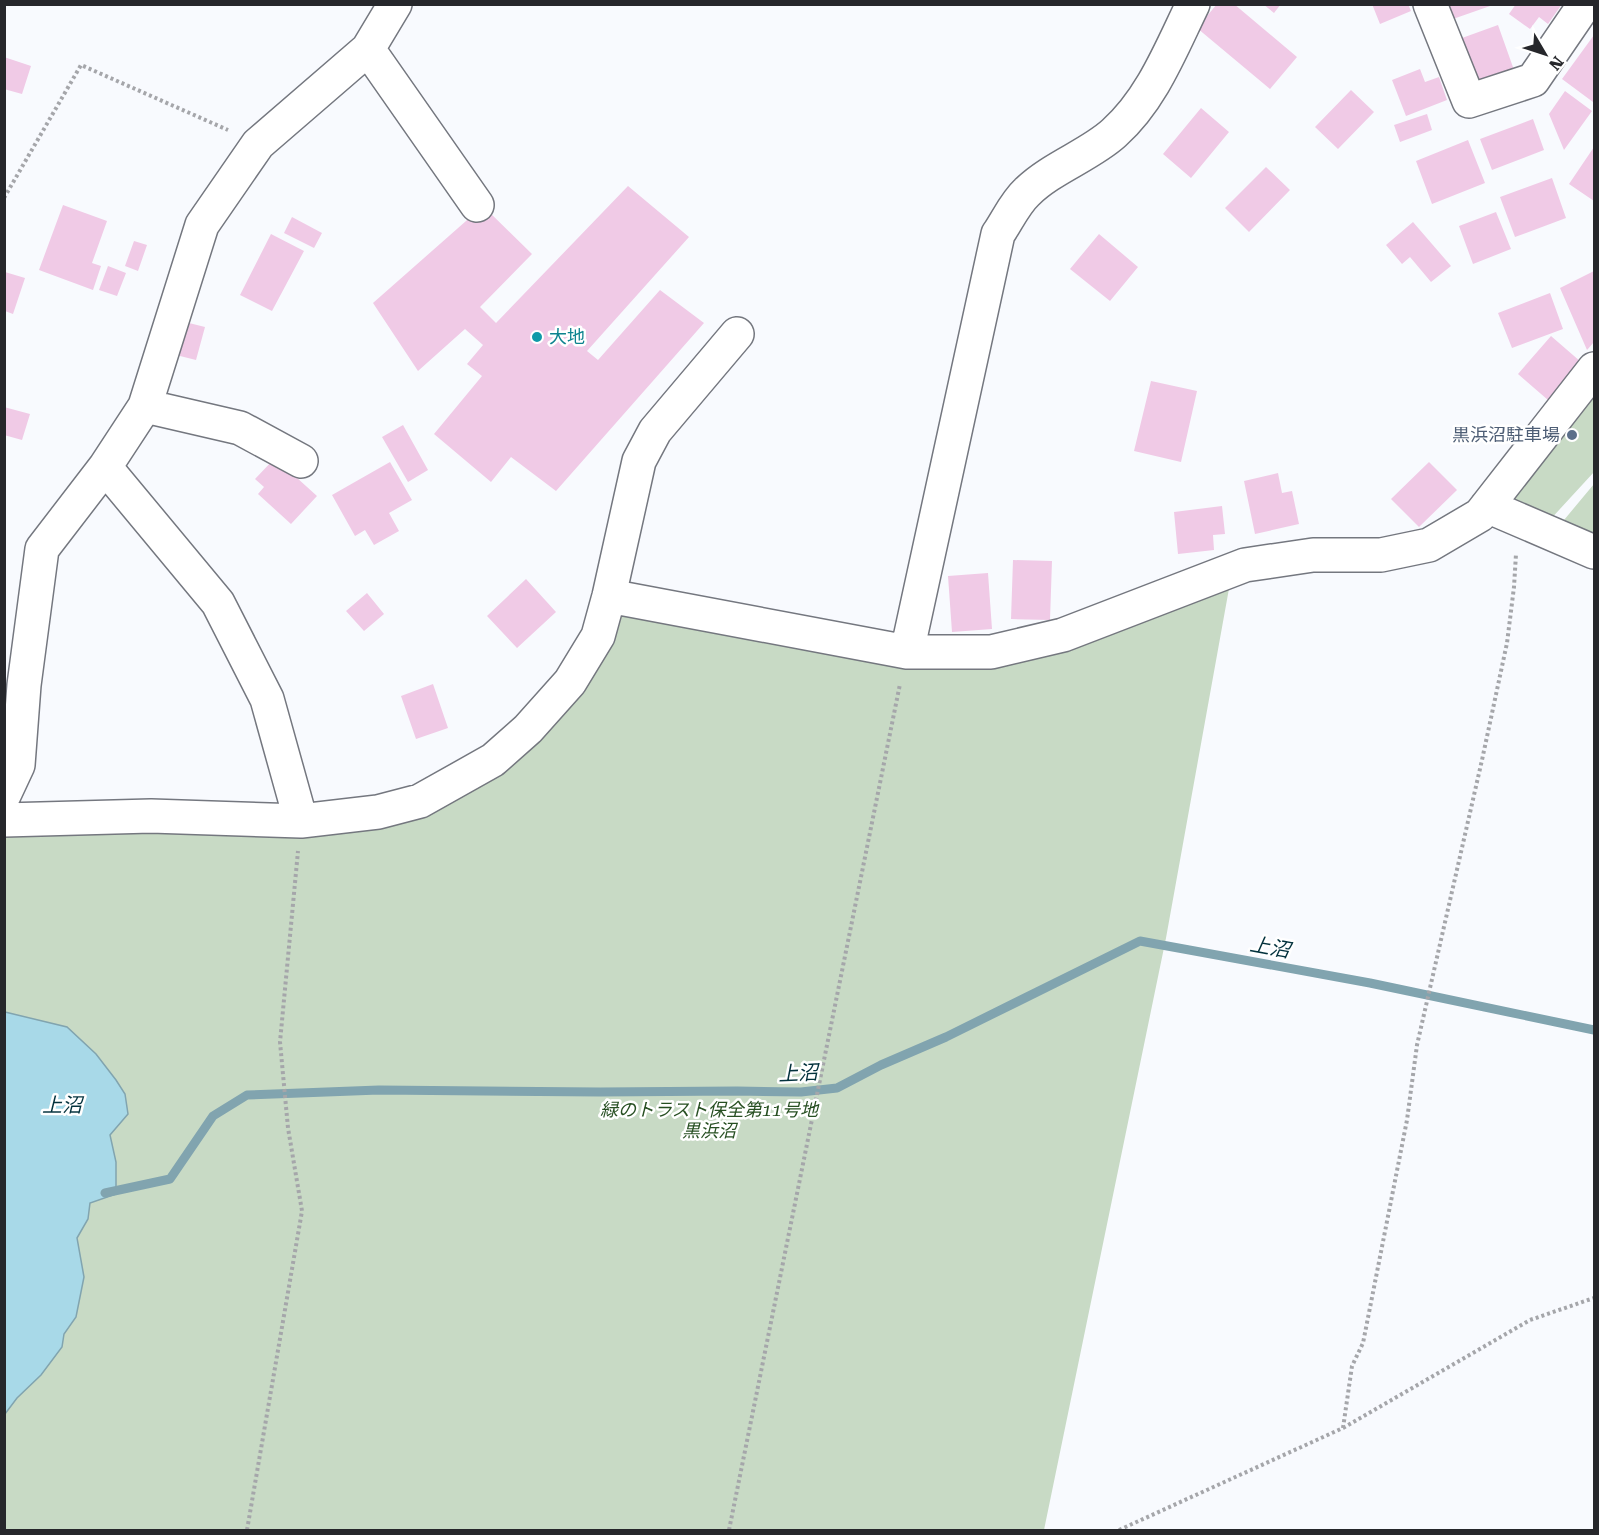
<svg xmlns="http://www.w3.org/2000/svg" width="1599" height="1535" font-family="'Roboto Serif','Noto Sans JP',serif">
	<style>
		.green { fill: #c8dac5 }
		.water { fill: #a8d9e8; stroke: #81a4af; stroke-width: 1.5 }
		.lines { fill: none; stroke-linecap: round; stroke-linejoin: round }
		.stream { stroke: #81a4af; stroke-width: 9 }
		.building { fill: #f0cae6 }
		.minor-casing { stroke: #74777f; stroke-width: 36 }
		.path { stroke: #a5a6aa; stroke-width: 4; stroke-dasharray: 3 3; stroke-linecap: butt }
		.minor { stroke: #fff; stroke-width: 33 }
		.culture-dot { fill: #0f9aa8; stroke: #fff; stroke-width: 2 }
		.service-dot { fill: #5c6f8a; stroke: #fff; stroke-width: 2 }
		.labels { text-anchor: middle; stroke-width: 5; stroke-linejoin: round; paint-order: stroke }
		.culture-label { font-size: 18px; fill: #0d838f; stroke: #fff; text-anchor: start }
		.service-label { font-size: 18px; fill: #4e5e75; stroke: #fff; text-anchor: end }
		.park-label { font-size: 18px; font-style: italic; fill: #274f22; stroke: #fff }
		.water-label { font-size: 20px; font-style: italic; fill: #03323d; stroke: #fff }
	</style>
	<rect width="100%" height="100%" fill="#f8fafe"/>
	<path class="green" d="M1594 379V472L1548 522 1509 505Z
		M1594 484V542L1559 526Z
		M1230 583 1166 938 1044 1530H5L4 832 464 790 620 610 914 662Z"/>
	<path class="water" d="M5 1012 67 1027 96 1054 116 1080 125 1094 128 1114 110 1135 116 1162V1194L90 1203 88 1219 77 1238 84 1277 76 1317 64 1334 62 1347 41 1375 17 1398 5 1414Z"/>
	<g class="lines">
		<path class="stream" d="M105 1193 170 1179 213 1116 247 1095 379 1090 600 1092 737 1091 801 1092 837 1088 881 1065 946 1037 1140 941 1370 983 1594 1030"/>
	</g>
	<path class="building" d="M1217 4H1234L1297 57 1270 89 1197 28Z
		M1263 4H1281L1274 13Z
		M1372 4H1408L1411 11 1380 24Z
		M1448 4H1493V5L1453 19Z
		M1516 4H1562L1548 24 1539 17 1530 29 1509 14Z
		M1498 25 1514 70 1478 83 1462 38Z
		M1594 35V100L1593 102 1562 79Z
		M4 57 31 66 22 94 4 89Z
		M1420 69 1425 82 1439 77 1447 100 1406 116 1392 80Z
		M1351 90 1374 112 1338 149 1315 127Z
		M1565 91 1592 111 1564 150 1549 114Z
		M1201 108 1229 132 1191 178 1163 154Z
		M1427 114 1432 130 1400 142 1394 125Z
		M1533 119 1544 150 1492 170 1480 139Z
		M1468 140 1485 183 1432 204 1416 161Z
		M1594 147V201L1569 184Z
		M1266 167 1290 190 1249 232 1225 208Z
		M1552 178 1566 218 1515 237 1500 197Z
		M628 186 689 237 587 351 598 360 660 290 704 323 556 491 511 457 491 482 434 434 482 376 467 364 483 345 465 329 418 371 373 303 483 206 532 254 480 307 496 323Z
		M63 205 107 221 92 263 101 266 93 290 39 270Z
		M1496 212 1511 249 1473 264 1459 226Z
		M292 217 322 233 314 248 284 233Z
		M1413 222 1451 266 1431 282 1410 257 1402 264 1386 245Z
		M271 234 304 251 272 311 240 295Z
		M1099 234 1138 267 1110 301 1070 269Z
		M134 241 147 245 138 271 125 266Z
		M108 266 126 273 117 296 99 290Z
		M1594 271V342L1587 350 1560 288Z
		M5 272 25 278 13 314 5 311Z
		M1550 293 1563 329 1512 348 1498 313Z
		M185 322 205 327 196 360 176 355Z
		M1551 336 1581 362 1548 400 1518 374Z
		M1151 381 1197 391 1181 462 1134 451Z
		M4 407 30 414 22 440 4 435Z
		M403 425 428 470 408 482 382 437Z
		M275 458 317 496 291 524 258 494 264 487 255 479Z
		M390 462 412 500 389 513 399 531 374 545 365 530 355 536 332 495Z
		M1429 462 1457 490 1419 527 1391 499Z
		M1278 473 1282 493 1292 491 1299 524 1255 534 1244 481Z
		M1222 506 1225 534 1213 535 1214 550 1178 554 1174 512Z
		M1013 560 1052 561 1050 620 1011 619Z
		M988 573 992 629 952 632 948 576Z
		M526 579 556 612 517 648 487 616Z
		M367 593 384 614 364 631 346 611Z
		M433 684 448 728 416 739 401 696Z"/>
	<g class="lines">
		<defs>
			<path id="minor" d="M1430 4 1469 101 1533 80 1585 4
				M368 49 477 205
				M145 406 240 428 301 461
				M1487 506 1594 552
				M609 596 907 652H991L1063 635 1245 565 1313 555H1381L1429 545 1480 515 1594 369
				M907 652 998 234C1007 221 1015 203 1027 192 1051 168 1090 155 1114 133 1152 99 1171 49 1193 4
				M4 795 18 765 24 685 42 549 105 467
				M4 820 151 816 301 821 378 812 420 801 493 760 528 729 570 682 598 636 609 596 639 461 655 431 737 334
				M301 821 267 699 218 603 105 467 145 406 202 225 258 144 368 49 395 4"/>
		</defs>
		<use href="#minor" class="minor-casing"/>
		<path class="path" d="M4 198 81 65 228 130
			M1343 1428 1530 1320 1594 1298
			M247 1530 302 1211 288 1128 280 1042 298 851
			M729 1530 900 684
			M1119 1530 1343 1428 1352 1366 1363 1343 1407 1120 1417 1045 1482 760 1507 643 1514 587 1516 554"/>
		<use href="#minor" class="minor"/>
	</g>
	<circle class="culture-dot" cx="537" cy="337" r="6"/>
	<circle class="service-dot" cx="1572" cy="435" r="6"/>
	<g class="labels">
		<g class="culture-label">
			<text x="549" y="343">大地</text>
		</g>
		<g class="service-label">
			<text x="1560" y="441">黒浜沼駐車場</text>
		</g>
		<g class="park-label">
			<text x="709" y="1116">緑のトラスト保全第11号地<tspan x="709" dy="21">黒浜沼</tspan></text>
		</g>
		<g class="water-label">
			<text transform="translate(1270 947) rotate(10)" y="7">上沼</text>
			<text transform="translate(798 1073) rotate(-3)" y="7">上沼</text>
			<text x="62" y="1112">上沼</text>
		</g>
	</g>
	<rect width="1599" height="1535" fill="none" stroke="#26272b" stroke-width="12"/>
	<g transform="translate(1545 54) rotate(129)" stroke="#ffffff" stroke-width="4.5" paint-order="stroke">
	<path d="M0-4.5L10 22L0 15L-10 22Z" fill="#26272b"/>
	<text y="-9" font-size="16" font-weight="bold" text-anchor="middle" fill="#26272b">N</text>
	</g>
</svg>
